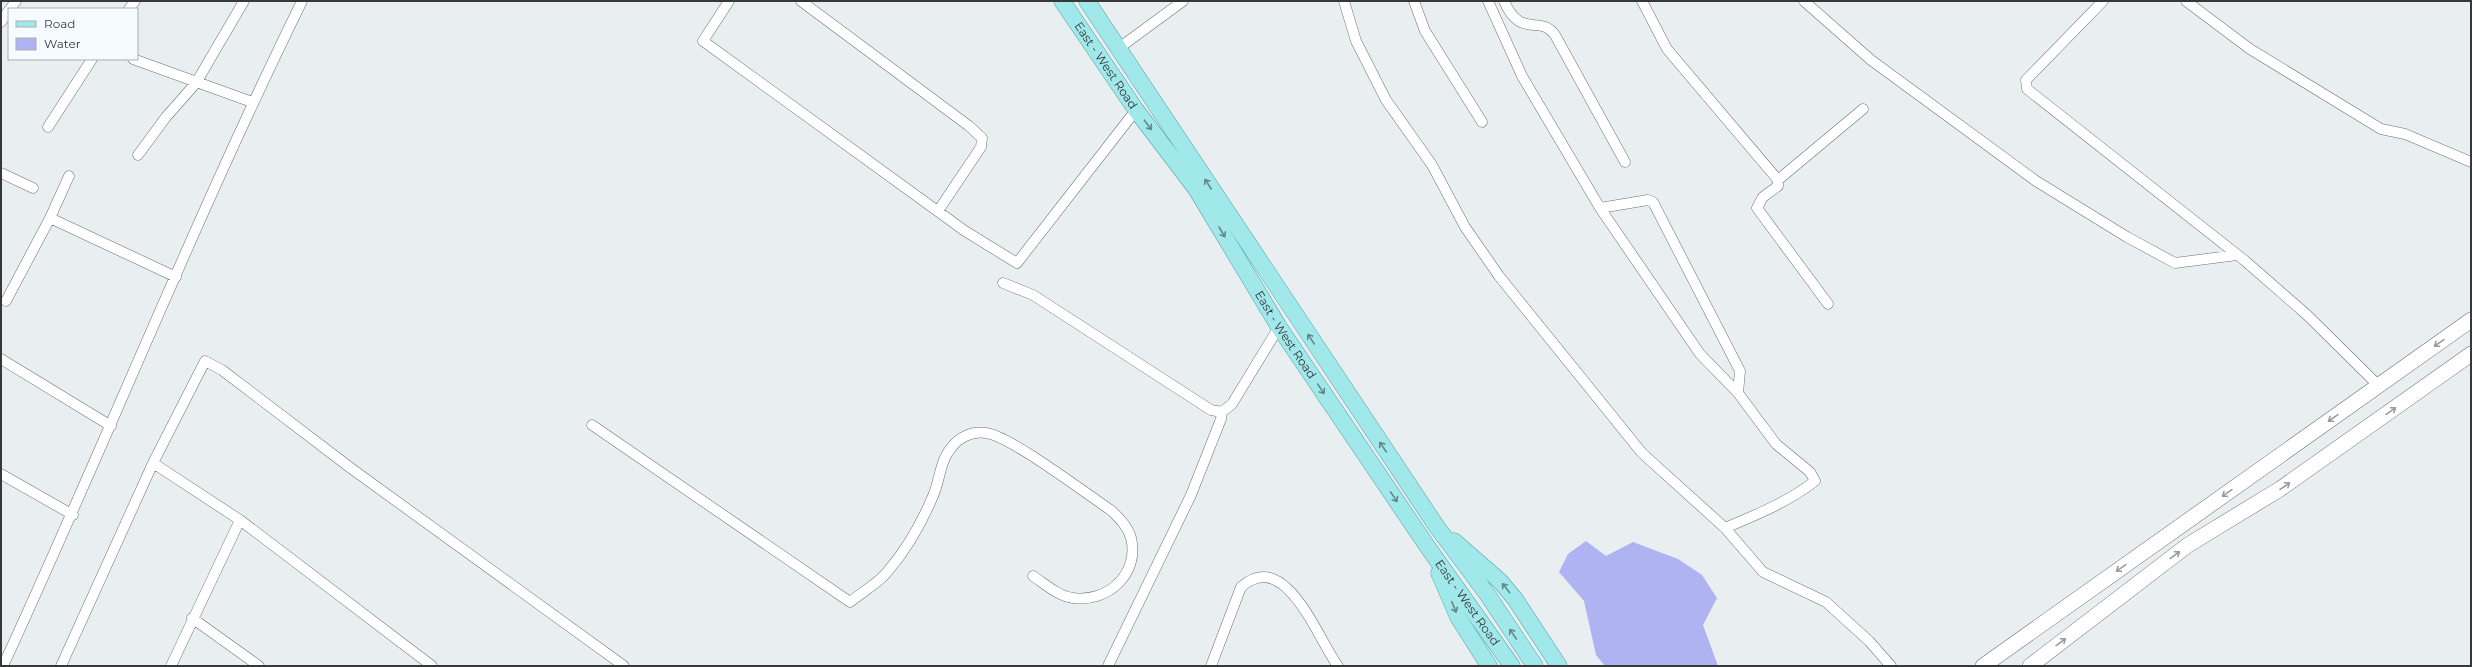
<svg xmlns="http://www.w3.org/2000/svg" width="2472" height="667" font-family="Montserrat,sans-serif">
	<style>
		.water { fill: #b0b3f2 }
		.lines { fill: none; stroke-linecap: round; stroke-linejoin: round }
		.minor-casing { stroke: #6b7072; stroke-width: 11 }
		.secondary-casing { stroke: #6b7072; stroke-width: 16 }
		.primary-casing { stroke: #53a1a4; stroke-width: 17 }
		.minor { stroke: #fff; stroke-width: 10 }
		.secondary { stroke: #fff; stroke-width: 15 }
		.primary { stroke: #a1e8eb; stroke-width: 16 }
		.oneway { stroke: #668789 }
		.oneway2 { stroke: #9a9c9c }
		.labels { text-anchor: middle; stroke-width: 3; stroke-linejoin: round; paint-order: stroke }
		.street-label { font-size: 12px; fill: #363839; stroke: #f6fcfe }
	</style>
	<rect width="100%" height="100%" fill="#e9eef1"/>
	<path class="water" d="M1586 541 1606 556 1633 542 1678 559 1702 575 1717 598 1703 625 1718 666H1605L1596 655 1584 601 1559 572 1568 554Z"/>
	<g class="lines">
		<defs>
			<path id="minor" d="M729 1 703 41 965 231 1017 263 1136 110
				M801 1 969 126 982 138 981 147 938 211
				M1344 1 1356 41 1386 100 1432 165 1465 227 1499 276 1642 453 1725 528 1763 572 1826 602 1869 641 1891 666
				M1414 1 1425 31 1482 122
				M1488 1 1522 76 1600 208 1700 354 1738 393 1776 444 1810 472 1815 481C1788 502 1756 515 1725 528
				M1504 1C1521 40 1540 14 1555 35L1625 162
				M1642 1 1667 49 1778 180V186L1763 197 1757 208 1828 304
				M1804 1 1871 60 2036 181 2127 237 2175 263 2237 255
				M2103 1 2026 80 2027 89 2244 260 2306 314 2379 386
				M2186 1 2250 49 2381 129 2405 134 2471 162
				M10 9 16 1
				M129 9 135 1
				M1 22 9 10
				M1119 48 1183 1
				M133 59 252 102
				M48 127 92 59
				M138 155 166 117 196 83 244 1
				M1 173 33 188
				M1778 180 1863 109
				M1600 208 1648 200 1653 202 1740 371 1738 393
				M50 218 69 176
				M1003 283 1033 295 1211 410 1222 412 1232 404 1279 327
				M6 301 50 218 176 277
				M1 359 111 426
				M592 425 850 602C862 592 879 583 888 571 907 549 922 522 933 496 940 480 940 461 951 448 959 437 972 431 986 433 1009 435 1088 495 1112 511 1120 519 1128 527 1131 538 1140 574 1107 603 1073 598 1058 596 1045 584 1033 576
				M153 463 240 520
				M1 474 73 515
				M192 618 259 666
				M3 666C105 445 195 219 302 1
				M61 666 153 463 205 361 222 370 352 469 624 666
				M171 666 240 520 432 666
				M1108 666 1191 495 1221 419 1222 412
				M1211 666 1241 587C1286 547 1318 640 1338 666"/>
			<path id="secondary" d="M1983 666 2471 320
				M2030 666 2188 545 2280 489 2471 354"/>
			<g id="primary">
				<path id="s1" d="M1062 1 1136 110 1196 189 1279 327 1427 546 1512 666"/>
				<path d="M1087 1 1437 527 1487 594 1535 666"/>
				<path d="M1454 541 1500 581 1515 599 1559 666"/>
				<path d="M1439 573 1458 617 1489 666"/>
			</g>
		</defs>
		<use href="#minor" class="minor-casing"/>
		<use href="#secondary" class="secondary-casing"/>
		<use href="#primary" class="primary-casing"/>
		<use href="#minor" class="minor"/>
		<use href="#secondary" class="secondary"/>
		<use href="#primary" class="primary"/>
	</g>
	<defs><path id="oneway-shaft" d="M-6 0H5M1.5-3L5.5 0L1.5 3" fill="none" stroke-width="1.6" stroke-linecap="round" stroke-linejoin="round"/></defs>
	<g class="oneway">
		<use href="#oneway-shaft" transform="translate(1148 125) rotate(53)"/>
		<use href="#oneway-shaft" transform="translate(1208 184) rotate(-123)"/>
		<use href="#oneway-shaft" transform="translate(1222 232) rotate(59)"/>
		<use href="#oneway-shaft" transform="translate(1311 339) rotate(-124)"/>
		<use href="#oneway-shaft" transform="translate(1321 389) rotate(56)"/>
		<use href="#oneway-shaft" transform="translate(1383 447) rotate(-124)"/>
		<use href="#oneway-shaft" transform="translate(1394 497) rotate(56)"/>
		<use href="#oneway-shaft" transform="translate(1506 588) rotate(-129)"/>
		<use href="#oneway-shaft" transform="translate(1454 607) rotate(67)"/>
		<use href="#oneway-shaft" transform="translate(1513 634) rotate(-124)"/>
	</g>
	<g class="oneway2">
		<use href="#oneway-shaft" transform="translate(2439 343) rotate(145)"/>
		<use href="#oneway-shaft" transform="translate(2391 411) rotate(-35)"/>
		<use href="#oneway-shaft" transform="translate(2333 418) rotate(145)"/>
		<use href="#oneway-shaft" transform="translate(2285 486) rotate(-35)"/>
		<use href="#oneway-shaft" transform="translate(2227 493) rotate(145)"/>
		<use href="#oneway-shaft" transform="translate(2175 555) rotate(-37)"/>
		<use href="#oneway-shaft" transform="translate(2121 568) rotate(145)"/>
		<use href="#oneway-shaft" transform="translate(2061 642) rotate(-37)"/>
	</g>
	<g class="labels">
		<g class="street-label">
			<text dy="4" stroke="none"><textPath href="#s1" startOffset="78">East - West Road</textPath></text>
			<text dy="4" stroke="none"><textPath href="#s1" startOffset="402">East - West Road</textPath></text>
			<text dy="4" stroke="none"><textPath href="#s1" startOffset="726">East - West Road</textPath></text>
		</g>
	</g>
	<rect width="2472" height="667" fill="none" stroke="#363839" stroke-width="4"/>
	<rect x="8" y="8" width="130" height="52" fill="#f6fcfe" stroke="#a9aeaf"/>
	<rect x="16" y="21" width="20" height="6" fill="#a1e8eb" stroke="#a9aeaf"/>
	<text x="44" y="28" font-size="12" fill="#363839">Road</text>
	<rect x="16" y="38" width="20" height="12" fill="#b0b3f2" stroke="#a9aeaf"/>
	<text x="44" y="48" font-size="12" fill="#363839">Water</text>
</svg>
